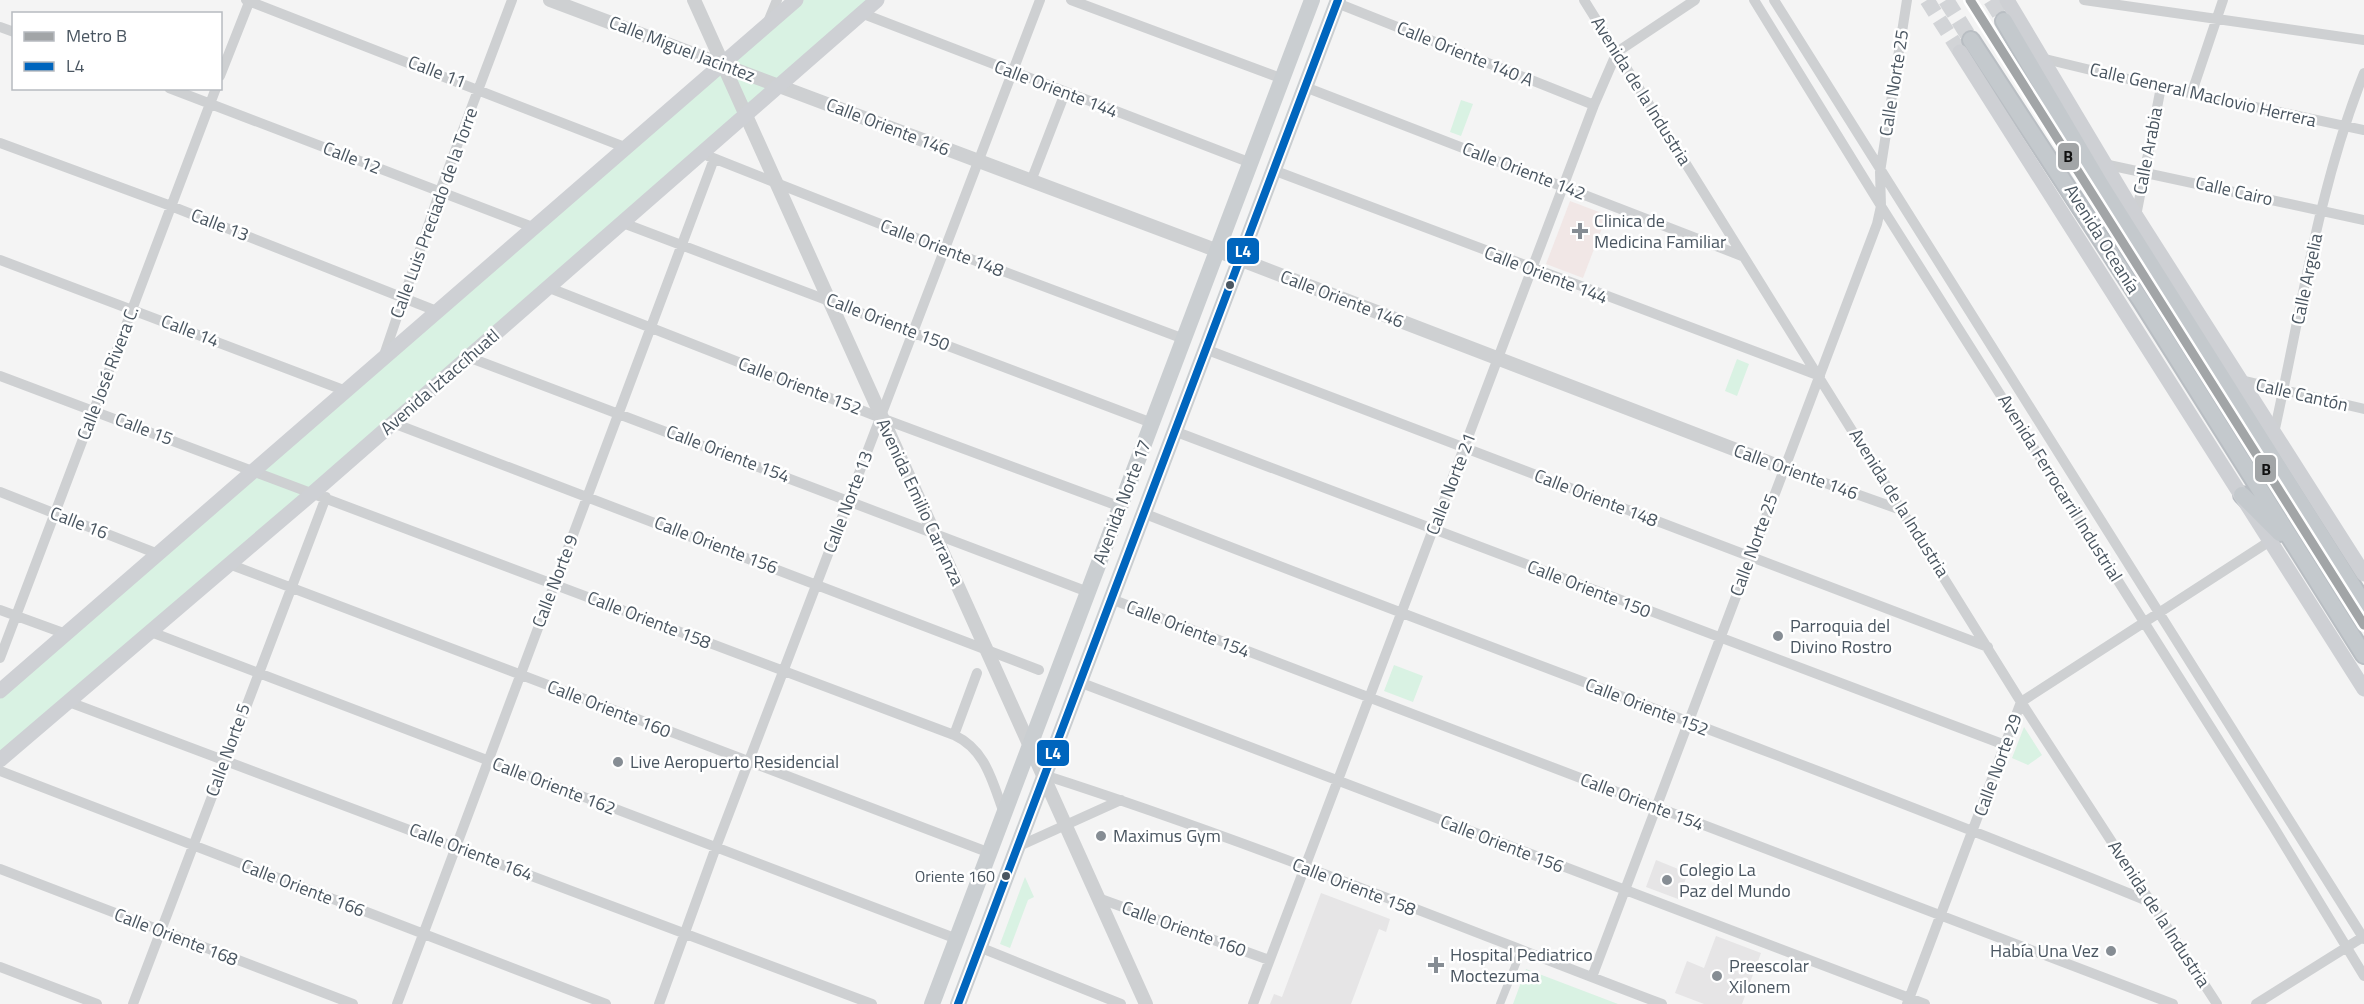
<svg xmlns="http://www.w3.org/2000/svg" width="2364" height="1004" font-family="'Titillium Web',sans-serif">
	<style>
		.education { fill: #e6e5e6 }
		.medical { fill: #f1e7e6 }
		.green { fill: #d9f2e3 }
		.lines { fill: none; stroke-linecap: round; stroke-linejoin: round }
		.secondary-tunnel { stroke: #d2d4d7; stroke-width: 15; stroke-dasharray: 15 8; stroke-linecap: butt }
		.trunk-tunnel { stroke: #d2d4d7; stroke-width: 16; stroke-dasharray: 16 8; stroke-linecap: butt }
		.trunk-casing { stroke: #b9bec3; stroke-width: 20 }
		.pedestrian { stroke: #ced0d2; stroke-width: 8 }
		.minor { stroke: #ced0d2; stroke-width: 10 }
		.tertiary { stroke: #ced0d2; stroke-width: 14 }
		.secondary { stroke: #ced0d4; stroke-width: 15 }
		.primary { stroke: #caced1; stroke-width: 16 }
		.trunk { stroke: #c4c9cd; stroke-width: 16 }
		.bus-1-casing { stroke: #fff; stroke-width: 12 }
		.bus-1 { stroke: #0065bd; stroke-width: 8 }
		.metro-1-casing { stroke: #fff; stroke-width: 14 }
		.metro-1 { stroke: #a2a5a7; stroke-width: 9 }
		.poi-dot { fill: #868d94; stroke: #fff; stroke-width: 2 }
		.bus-dot { fill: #4a5661; stroke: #fff; stroke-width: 2 }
		.labels { text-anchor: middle; stroke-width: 5; stroke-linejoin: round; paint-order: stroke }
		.bus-label { font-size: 16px; fill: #4a5661; stroke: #fff; text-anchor: end }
		.street-label { font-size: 18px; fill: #4a5661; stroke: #fff }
		.poi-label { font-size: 18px; fill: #4a5661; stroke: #fff; text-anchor: start }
		.line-badge { stroke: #fff; stroke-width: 2 }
		.badge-label { font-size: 16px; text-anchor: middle; font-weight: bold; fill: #fff }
		.pale-badge-label { font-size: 16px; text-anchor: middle; font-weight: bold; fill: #111 }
	</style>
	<rect width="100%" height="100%" fill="#f4f4f4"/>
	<path class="education" d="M1656 860 1688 873 1678 899 1646 887Z
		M1321 893 1390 919 1386 932 1379 929 1351 1004H1270L1274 994 1282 997Z
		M1716 936 1761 953 1742 1004H1704L1675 993 1687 961 1704 968Z"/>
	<path class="medical" d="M1570 201 1607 215 1583 278 1546 264Z"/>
	<path class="green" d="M801 0H872L0 755V696Z
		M1461 100 1473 104 1461 136 1450 132Z
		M1737 359 1749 364 1737 396 1725 391Z
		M1394 665 1423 676 1413 702 1384 691Z
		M2024 727 2042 755 2028 765 2012 758Z
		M1025 877 1034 897 1028 900 1010 948 1000 944Z
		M1526 969 1618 1004H1513Z"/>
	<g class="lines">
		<path class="secondary-tunnel" d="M1927 0 1960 52"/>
		<path class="trunk-tunnel" d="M1946 0 1971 40
			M1991 0 2004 21"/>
		<defs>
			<path id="trunk" d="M2004 21 2100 184 2364 604
				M1971 40 2142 302 2364 655
				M2242 495 2280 533"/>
		</defs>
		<use href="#trunk" class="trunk-casing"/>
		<path class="pedestrian" d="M1500 1004 1521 951"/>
		<path class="minor" d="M246 0 627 148
			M1071 0 1283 79
			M1584 0 2021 702 2217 1004
			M1754 0 1881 206 2273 826 2364 976
			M1774 0 2364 939
			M2084 0 2364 40
			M1337 3 1594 105
			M861 13 1251 163
			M768 22 777 0
			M0 27 14 32
			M2041 58 2161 87 2364 130
			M220 76 250 0
			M1305 87 1742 256
			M169 88 535 228
			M2192 92 2223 0
			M0 143 171 206 439 312
			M708 156 944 249 1184 339
			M2104 164 2364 220
			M1273 170 1820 376
			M1031 181 1065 93
			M2136 216 2161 87
			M623 223 1152 423
			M0 260 346 391
			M547 287 881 418 1121 507
			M1205 349 1988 647
			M468 357 1088 592
			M383 358 440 191 512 0
			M0 376 954 735C986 750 992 781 1004 813
			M2241 380 2364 409
			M393 423 1039 670
			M1174 431 2005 745
			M2274 433C2301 312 2318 188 2364 73
			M1783 468 1904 511
			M0 492 158 554
			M1143 513C1478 645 1817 766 2150 902
			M229 564 990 853
			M1111 599 2173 1004
			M0 610 66 634
			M151 632 957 939
			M0 658 216 88
			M1079 682 1925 1004
			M69 702 872 1004
			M954 735 977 673
			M0 771 606 1004
			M1044 775C1253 842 1457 926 1662 1004
			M1017 847 1121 800
			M0 869 353 1004
			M1098 898 1269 960
			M979 947 1121 1004
			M0 967 97 1004
			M1592 977 1877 224 1881 206 1880 172 1907 0
			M133 1004 326 497
			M397 1004 714 159
			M659 1004 716 847 1040 0
			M1253 1004 1594 105 1617 52 1695 0
			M1907 1004 2021 702 2270 541
			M2256 1004 2363 937"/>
		<path class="tertiary" d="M550 0 1205 246 1783 468
			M694 0 1146 1004"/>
		<path class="secondary" d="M2007 0 2136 216 2364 574
			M1960 52 2364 689
			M0 691 796 0
			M0 760 314 492 877 0"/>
		<path class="primary" d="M932 1004 1312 0
			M958 1004 1338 0"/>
		<use href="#trunk" class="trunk"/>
		<defs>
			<path id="bus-1" d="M958 1004 1338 0"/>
		</defs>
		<use href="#bus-1" class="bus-1-casing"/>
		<use href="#bus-1" class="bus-1"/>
		<defs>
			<path id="metro-1" d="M1970 0 2364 625"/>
		</defs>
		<use href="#metro-1" class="metro-1-casing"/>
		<use href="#metro-1" class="metro-1"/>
	</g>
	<g class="poi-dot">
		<path d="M1577 222h6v6h6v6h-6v6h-6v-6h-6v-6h6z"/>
		<circle cx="1778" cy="636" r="6"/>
		<circle cx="618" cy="762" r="6"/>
		<circle cx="1101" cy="836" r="6"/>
		<circle cx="1667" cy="880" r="6"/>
		<circle cx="2111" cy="951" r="6"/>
		<path d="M1433 956h6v6h6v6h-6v6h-6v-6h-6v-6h6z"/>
		<circle cx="1717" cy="976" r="6"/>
	</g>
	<g class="bus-dot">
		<circle cx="1230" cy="285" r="5"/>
		<circle cx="1006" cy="876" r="5"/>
	</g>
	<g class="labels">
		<g class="bus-label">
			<text x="995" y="882">Oriente 160</text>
		</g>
		<g class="street-label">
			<text transform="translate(682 49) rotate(21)" y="6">Calle Miguel Jacintez</text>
			<text transform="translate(1465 54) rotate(22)" y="6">Calle Oriente 140 A</text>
			<text transform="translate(437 72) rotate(21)" y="6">Calle 11</text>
			<text transform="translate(1894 83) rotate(-81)" y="6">Calle Norte 25</text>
			<text transform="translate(1056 89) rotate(21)" y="6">Calle Oriente 144</text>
			<text transform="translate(1641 91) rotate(58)" y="6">Avenida de la Industria</text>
			<text transform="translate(2203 95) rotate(13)" y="6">Calle General Maclovio Herrera</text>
			<text transform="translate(888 127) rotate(21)" y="6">Calle Oriente 146</text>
			<text transform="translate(2148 151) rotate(-79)" y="6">Calle Arabia</text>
			<text transform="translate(352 158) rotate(21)" y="6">Calle 12</text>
			<text transform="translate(1524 171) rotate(21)" y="6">Calle Oriente 142</text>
			<text transform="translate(2234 191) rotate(13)" y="6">Calle Cairo</text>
			<text transform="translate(434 213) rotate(-70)" y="6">Calle Luis Preciado de la Torre</text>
			<text transform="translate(220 225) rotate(21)" y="6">Calle 13</text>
			<text transform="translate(2102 239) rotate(58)" y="6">Avenida Oceanía</text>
			<text transform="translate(942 248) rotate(21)" y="6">Calle Oriente 148</text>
			<text transform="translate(1546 275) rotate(21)" y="6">Calle Oriente 144</text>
			<text transform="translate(2307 279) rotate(-78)" y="6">Calle Argelia</text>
			<text transform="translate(1342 299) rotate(21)" y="6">Calle Oriente 146</text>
			<text transform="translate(888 322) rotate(21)" y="6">Calle Oriente 150</text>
			<text transform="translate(190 331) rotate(21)" y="6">Calle 14</text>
			<text transform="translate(108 373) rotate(-69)" y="6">Calle José Rivera C.</text>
			<text transform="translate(440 382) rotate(-41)" y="6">Avenida Iztaccíhuatl</text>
			<text transform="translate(800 386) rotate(21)" y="6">Calle Oriente 152</text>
			<text transform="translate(2302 395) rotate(13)" y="6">Calle Cantón</text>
			<text transform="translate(144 429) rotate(21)" y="6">Calle 15</text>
			<text transform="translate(728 454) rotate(21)" y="6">Calle Oriente 154</text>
			<text transform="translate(1796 472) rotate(20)" y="6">Calle Oriente 146</text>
			<text transform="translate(1451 484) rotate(-69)" y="6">Calle Norte 21</text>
			<text transform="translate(2060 488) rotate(58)" y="6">Avenida Ferrocarril Industrial</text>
			<text transform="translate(1596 498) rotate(21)" y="6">Calle Oriente 148</text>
			<text transform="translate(848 502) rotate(-69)" y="6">Calle Norte 13</text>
			<text transform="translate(920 502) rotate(65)" y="6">Avenida Emilio Carranza</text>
			<text transform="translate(1122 502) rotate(-69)" y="6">Avenida Norte 17</text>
			<text transform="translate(1899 503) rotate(58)" y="6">Avenida de la Industria</text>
			<text transform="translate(79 523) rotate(21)" y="6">Calle 16</text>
			<text transform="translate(716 545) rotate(21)" y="6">Calle Oriente 156</text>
			<text transform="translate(1754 545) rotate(-70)" y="6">Calle Norte 25</text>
			<text transform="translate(555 581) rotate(-69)" y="6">Calle Norte 9</text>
			<text transform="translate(1589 589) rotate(21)" y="6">Calle Oriente 150</text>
			<text transform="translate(649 620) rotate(21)" y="6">Calle Oriente 158</text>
			<text transform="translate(1188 629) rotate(21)" y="6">Calle Oriente 154</text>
			<text transform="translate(1647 707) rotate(21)" y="6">Calle Oriente 152</text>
			<text transform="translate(609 709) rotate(21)" y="6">Calle Oriente 160</text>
			<text transform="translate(228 750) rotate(-70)" y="6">Calle Norte 5</text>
			<text transform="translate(1998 765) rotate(-70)" y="6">Calle Norte 29</text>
			<text transform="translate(554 786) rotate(21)" y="6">Calle Oriente 162</text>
			<text transform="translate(1642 802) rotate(21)" y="6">Calle Oriente 154</text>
			<text transform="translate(1502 844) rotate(21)" y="6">Calle Oriente 156</text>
			<text transform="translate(471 852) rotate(21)" y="6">Calle Oriente 164</text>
			<text transform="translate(1354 887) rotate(21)" y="6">Calle Oriente 158</text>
			<text transform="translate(303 888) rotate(21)" y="6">Calle Oriente 166</text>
			<text transform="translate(2159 914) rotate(57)" y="6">Avenida de la Industria</text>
			<text transform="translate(1184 929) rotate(20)" y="6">Calle Oriente 160</text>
			<text transform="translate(176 937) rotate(21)" y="6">Calle Oriente 168</text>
		</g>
		<g class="poi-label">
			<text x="1594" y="227">Clinica de<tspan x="1594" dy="21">Medicina Familiar</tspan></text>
			<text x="1790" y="632">Parroquia del<tspan x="1790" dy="21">Divino Rostro</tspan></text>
			<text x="630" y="768">Live Aeropuerto Residencial</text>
			<text x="1113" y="842">Maximus Gym</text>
			<text x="1679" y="876">Colegio La<tspan x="1679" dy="21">Paz del Mundo</tspan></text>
			<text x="2099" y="957" text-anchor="end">Había Una Vez</text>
			<text x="1450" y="961">Hospital Pediatrico<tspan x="1450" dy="21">Moctezuma</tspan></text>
			<text x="1729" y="972">Preescolar<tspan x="1729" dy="21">Xilonem</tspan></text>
		</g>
	</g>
	<g class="line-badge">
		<rect x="2057" y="142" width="23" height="29" rx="6" fill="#a2a5a7"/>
		<rect x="1226" y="237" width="34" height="28" rx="6" fill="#0065bd"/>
		<rect x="2254" y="454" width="23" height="29" rx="6" fill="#a2a5a7"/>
		<rect x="1036" y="739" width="34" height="28" rx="6" fill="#0065bd"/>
	</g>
	<g class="badge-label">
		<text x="1243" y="257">L4</text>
		<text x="1053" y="759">L4</text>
	</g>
	<g class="pale-badge-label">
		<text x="2068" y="162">B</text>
		<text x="2266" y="475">B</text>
	</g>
	<rect x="12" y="12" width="210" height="78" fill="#ffffff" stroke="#b7bbc0" stroke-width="1.5"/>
	<rect x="24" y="32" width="30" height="9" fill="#a2a5a7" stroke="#b7bbc0" stroke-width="1.5"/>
	<text x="66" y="42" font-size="18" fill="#4a5661">Metro B</text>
	<rect x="24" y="62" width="30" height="9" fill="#0065bd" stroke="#b7bbc0" stroke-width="1.5"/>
	<text x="66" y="72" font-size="18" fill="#4a5661">L4</text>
</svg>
